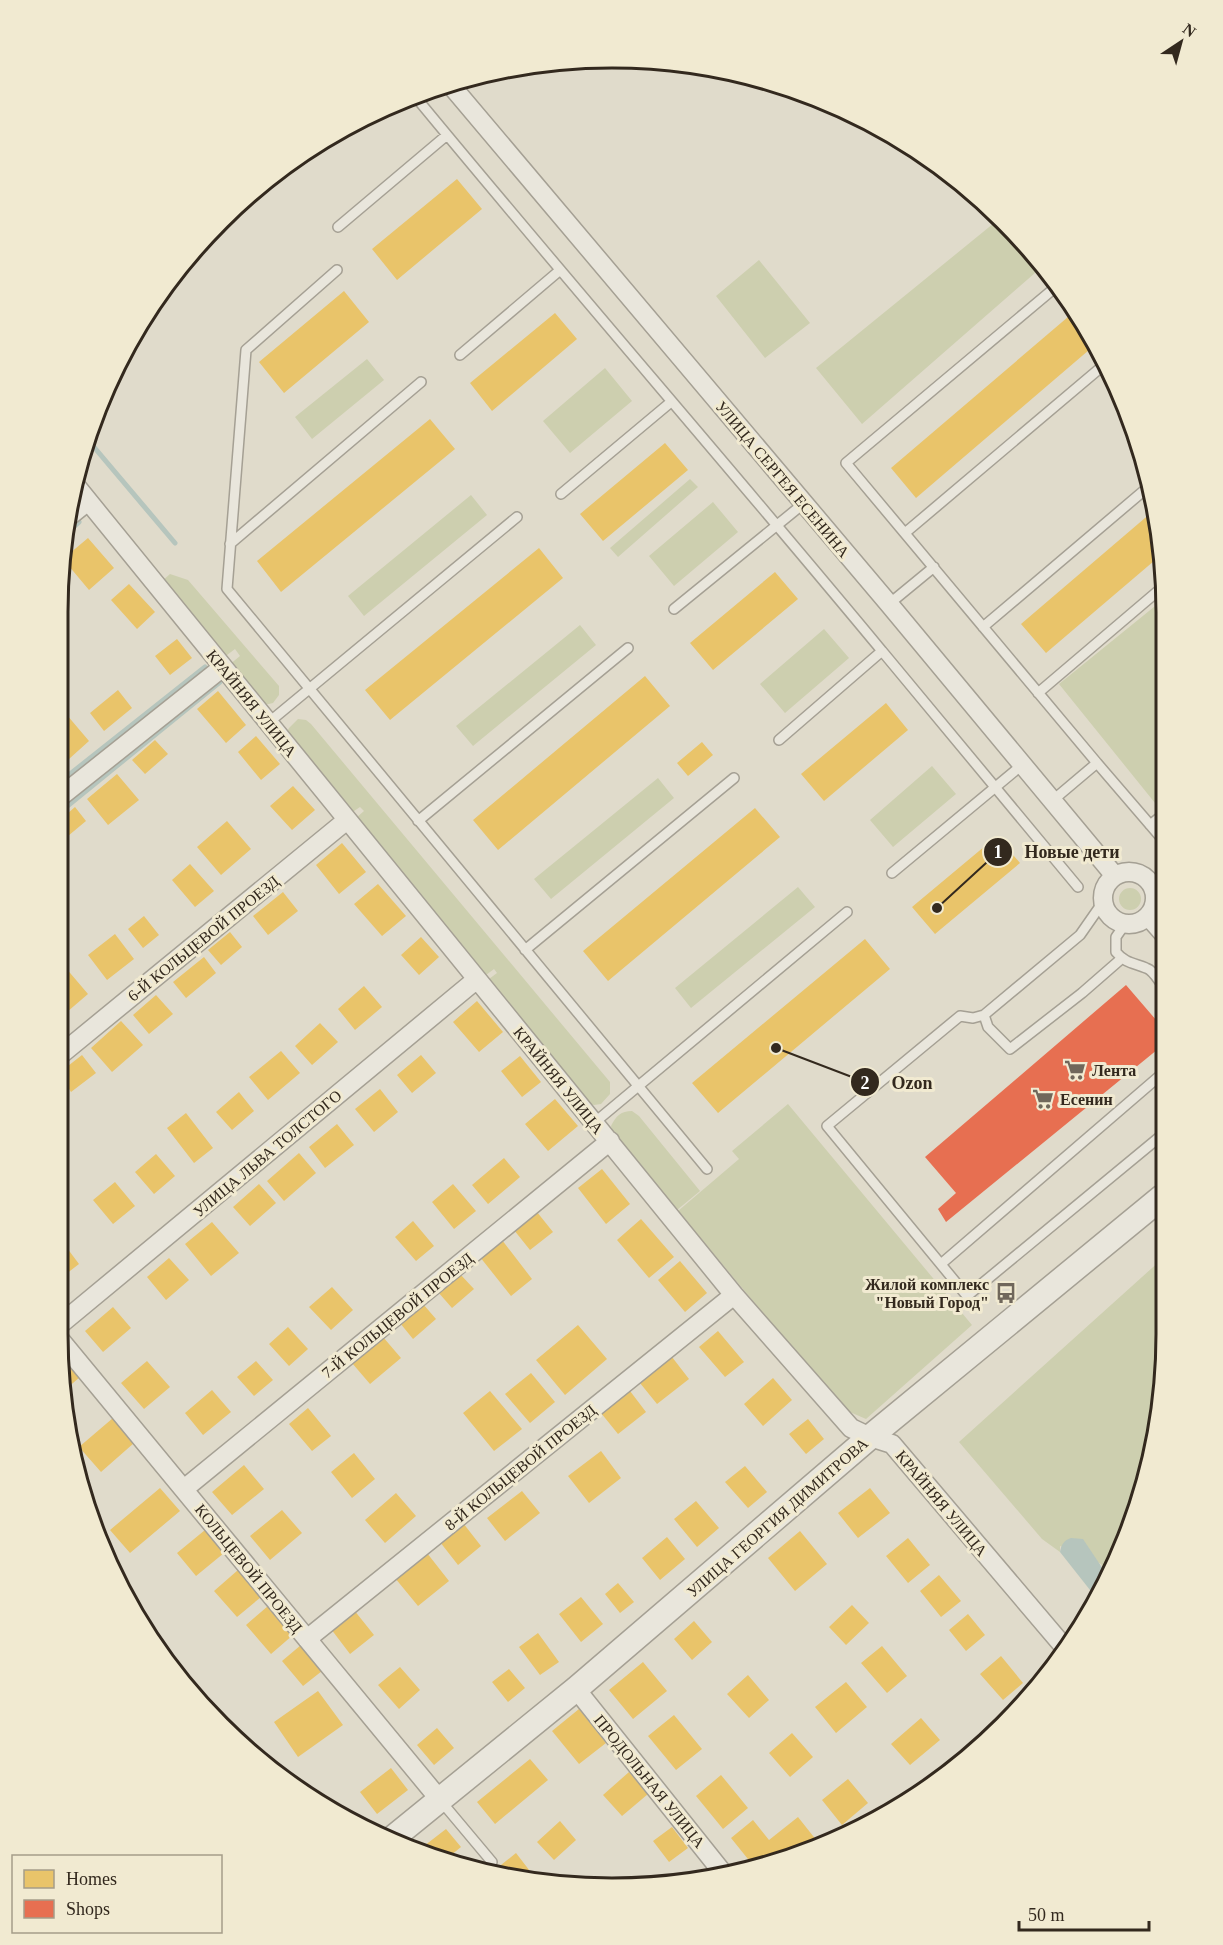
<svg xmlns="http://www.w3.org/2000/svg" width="1223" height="1945" font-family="'Times New Roman',serif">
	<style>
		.green { fill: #cdcfaf }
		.water { fill: #b6c5bd }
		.homes { fill: #e9c46a }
		.shops { fill: #e76f51 }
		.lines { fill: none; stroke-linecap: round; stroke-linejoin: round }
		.stream { stroke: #b6c5bd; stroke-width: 5 }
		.service-casing { stroke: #a5a094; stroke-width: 12 }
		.minor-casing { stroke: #a5a094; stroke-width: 21 }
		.tertiary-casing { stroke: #a5a094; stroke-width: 27 }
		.service { stroke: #e9e6dc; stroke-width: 9 }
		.minor { stroke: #e9e6dc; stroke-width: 18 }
		.tertiary { stroke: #e9e6dc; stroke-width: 24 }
		.labels { text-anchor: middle; stroke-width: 6; stroke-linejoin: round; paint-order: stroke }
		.street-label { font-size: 16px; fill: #33291e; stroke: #f1ead1 }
		.poi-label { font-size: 16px; font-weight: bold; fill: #33291e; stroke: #f1ead1; text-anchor: start }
		.rim { fill: none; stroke: #33291e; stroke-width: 3 }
		.leader { fill: none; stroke: #33291e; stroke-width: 2 }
		.callout-dot { fill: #33291e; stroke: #f1ead1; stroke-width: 2 }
		.mark-label { font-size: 18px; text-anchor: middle; font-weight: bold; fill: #fff }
		.callout-label { font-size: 18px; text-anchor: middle; font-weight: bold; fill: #33291e; stroke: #f1ead1; stroke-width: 6; stroke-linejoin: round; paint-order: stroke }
	</style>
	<rect width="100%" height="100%" fill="#e0dbcb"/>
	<path class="green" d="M999 219 1029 246 1043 266 862 424 816 368Z
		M759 260 810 323 765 358 716 296Z
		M367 359 384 380 312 439 295 417Z
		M605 368 632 401 570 453 543 421Z
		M690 479 698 487 618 557 610 548Z
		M471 495 487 515 364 616 348 596Z
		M713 502 738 532 674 586 649 556Z
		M170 574 188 580 279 686V695L273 703 264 705 229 665 240 656 235 649 223 658 161 582Z
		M1165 598 1164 796 1155 803 1059 684Z
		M580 625 596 645 473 746 456 726Z
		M824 629 849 658 785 713 760 684Z
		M298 719 306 720 311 724 610 1082V1094L601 1104 594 1105 591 1104 489 979 497 973 494 969 486 975 356 818 364 811 360 807 351 813 287 732 289 728Z
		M932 766 956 794 893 847 870 820Z
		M658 778 674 798 551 899 534 879Z
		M798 887 815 907 691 1008 675 988Z
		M1119 899a11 11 0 1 1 22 0a11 11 0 1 1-22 0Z
		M788 1104 972 1325 866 1419 843 1409 678 1211 739 1159 732 1151Z
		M632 1111 639 1116 700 1191 677 1210 612 1130 611 1126C616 1116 621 1111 632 1111Z
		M1162 1259 1161 1406 1124 1545 1107 1575 1101 1564 1060 1546V1552L1042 1539 959 1442Z"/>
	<path class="water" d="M1071 1538 1083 1539 1107 1575 1098 1590H1090L1060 1552C1061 1545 1064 1540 1071 1538Z"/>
	<path class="homes" d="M457 179 482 209 397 280 372 249Z
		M344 291 369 322 284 393 259 362Z
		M1075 311 1092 335 1096 344 916 498 891 468Z
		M555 313 577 339 492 411 470 383Z
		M430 419 455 449 281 592 257 561Z
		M665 443 688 470 603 541 580 514Z
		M1152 512 1161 555 1046 653 1021 624Z
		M88 538 114 568 89 590 63 559Z
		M539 548 563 578 390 720 365 690Z
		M775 572 798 599 713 670 690 643Z
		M129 584 155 612 137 629 111 600Z
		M177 639 192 658 170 675 155 656Z
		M645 676 670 706 498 850 473 820Z
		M118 690 132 708 104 731 90 713Z
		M218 691 246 725 226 743 197 709Z
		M886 703 908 730 824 801 801 774Z
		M61 708 89 741 69 759 60 749Z
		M256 736 280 764 261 780 238 752Z
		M155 740 168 754 145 774 132 760Z
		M702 742 713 755 688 776 677 763Z
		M117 774 139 800 108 825 87 799Z
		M293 786 315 810 292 830 270 806Z
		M75 807 86 821 62 841 60 839V820Z
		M755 808 780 837 608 981 583 951Z
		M227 821 251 849 221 875 197 847Z
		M997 836 1020 863 935 934 912 907Z
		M342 843 366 872 339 894 316 865Z
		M190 864 214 891 195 907 172 880Z
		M378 884 406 916 382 936 354 904Z
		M283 892 298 911 268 935 253 916Z
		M144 916 159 935 143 948 128 929Z
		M230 932 242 947 221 965 208 950Z
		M115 934 134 959 107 980 88 955Z
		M421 937 439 957 419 975 401 955Z
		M865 939 890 969 718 1113 692 1083Z
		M204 957 216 973 186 998 173 982Z
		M65 967 88 994 67 1012 59 1002V973Z
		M364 986 382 1007 355 1030 338 1009Z
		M156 995 173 1014 149 1034 133 1015Z
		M477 1001 503 1032 479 1052 453 1022Z
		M121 1021 143 1045 112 1072 91 1048Z
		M320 1023 338 1042 312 1065 295 1046Z
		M281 1051 300 1073 268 1100 249 1077Z
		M82 1055 96 1073 71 1092 59 1073Z
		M421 1055 436 1073 412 1093 397 1075Z
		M520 1056 541 1082 522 1097 501 1071Z
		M380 1089 398 1112 374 1132 355 1109Z
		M239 1092 254 1111 232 1130 216 1112Z
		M555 1099 578 1126 548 1151 525 1124Z
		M186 1113 213 1148 194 1163 167 1128Z
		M58 1119 69 1131 58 1140Z
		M337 1124 354 1145 325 1168 309 1147Z
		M299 1153 316 1173 284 1201 267 1181Z
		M156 1154 175 1176 154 1194 135 1172Z
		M504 1158 520 1177 488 1204 472 1185Z
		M602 1169 630 1204 606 1224 578 1188Z
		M115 1182 135 1206 113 1224 93 1200Z
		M259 1184 276 1203 250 1226 233 1207Z
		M453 1184 476 1211 454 1229 432 1202Z
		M537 1212 553 1232 530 1250 514 1230Z
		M641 1219 674 1257 649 1278 617 1240Z
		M413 1221 434 1246 416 1261 395 1237Z
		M212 1222 239 1253 211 1276 185 1244Z
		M58 1236 79 1264 57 1281 58 1245Z
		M502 1240 532 1279 511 1296 480 1257Z
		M169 1258 189 1280 166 1300 147 1277Z
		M680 1261 707 1293 685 1312 658 1280Z
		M460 1274 474 1289 452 1308 438 1292Z
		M332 1287 353 1310 331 1330 309 1307Z
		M423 1304 436 1319 413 1339 400 1323Z
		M113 1307 131 1328 103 1352 85 1331Z
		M578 1325 607 1359 565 1395 536 1360Z
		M288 1327 308 1349 289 1366 269 1344Z
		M718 1331 744 1362 725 1377 699 1347Z
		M383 1337 401 1358 370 1384 352 1363Z
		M60 1354 80 1377 66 1389Z
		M672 1357 689 1379 657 1404 640 1383Z
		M147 1361 170 1387 144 1409 121 1383Z
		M256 1361 273 1380 254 1396 237 1377Z
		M531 1373 555 1402 530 1423 505 1394Z
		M773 1378 792 1400 763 1426 744 1404Z
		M212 1390 231 1412 203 1435 185 1413Z
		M490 1391 522 1429 494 1451 463 1413Z
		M630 1391 646 1412 618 1434 601 1413Z
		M308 1408 331 1436 312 1451 289 1424Z
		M113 1418 134 1443 101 1472 79 1447Z
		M808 1419 824 1439 806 1454 789 1434Z
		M601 1451 621 1478 589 1503 568 1476Z
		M354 1453 375 1479 352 1498 331 1472Z
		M244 1465 264 1489 232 1515 212 1492Z
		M745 1466 767 1492 748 1508 725 1482Z
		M160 1488 180 1511 130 1553 110 1530Z
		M870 1488 890 1513 858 1538 838 1513Z
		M522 1491 540 1513 505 1541 487 1518Z
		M396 1493 416 1516 385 1543 365 1520Z
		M696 1501 719 1528 697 1547 674 1519Z
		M282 1510 302 1533 270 1560 250 1536Z
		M463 1523 481 1546 458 1565 440 1542Z
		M205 1530 224 1553 196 1576 177 1553Z
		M800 1531 827 1564 795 1591 768 1558Z
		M667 1537 685 1559 660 1580 642 1558Z
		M908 1538 930 1565 908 1583 886 1556Z
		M427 1553 449 1581 418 1606 395 1578Z
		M238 1570 261 1597 237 1617 214 1591Z
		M939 1575 961 1601 941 1617 920 1591Z
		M618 1583 634 1602 620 1613 605 1594Z
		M581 1597 603 1624 581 1642 559 1614Z
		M852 1605 869 1623 846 1645 829 1627Z
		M268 1606 293 1635 271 1654 246 1625Z
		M354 1610 374 1635 350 1654 331 1629Z
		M968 1614 985 1635 966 1651 949 1630Z
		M694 1621 712 1642 692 1660 674 1639Z
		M538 1633 559 1662 540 1675 519 1647Z
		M301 1645 322 1671 303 1686 282 1661Z
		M882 1646 907 1676 887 1693 861 1663Z
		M1001 1656 1023 1683 1003 1700 980 1674Z
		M643 1662 667 1691 633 1719 609 1690Z
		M400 1667 420 1690 399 1709 378 1685Z
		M509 1669 525 1688 508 1702 492 1682Z
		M748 1675 769 1700 749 1718 727 1694Z
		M846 1682 867 1707 836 1733 815 1707Z
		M318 1691 343 1725 298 1757 274 1722Z
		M579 1709 606 1743 579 1764 552 1731Z
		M674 1715 702 1749 676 1770 648 1736Z
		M921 1718 940 1740 910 1765 891 1744Z
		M437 1728 454 1748 434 1765 417 1745Z
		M792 1733 813 1757 790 1777 769 1753Z
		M530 1759 548 1780 495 1824 477 1802Z
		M391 1768 408 1790 377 1814 360 1792Z
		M629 1772 648 1794 622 1816 603 1795Z
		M721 1775 748 1808 723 1829 696 1796Z
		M848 1779 868 1803 842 1825 822 1800Z
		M798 1817 817 1841 756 1869 731 1838 753 1820 769 1840Z
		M560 1821 576 1840 554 1860 537 1842Z
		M672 1827 688 1848 669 1862 653 1841Z
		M446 1829 461 1847 445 1860 434 1859 424 1846Z
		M516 1853 533 1875 496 1869Z"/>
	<path class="shops" d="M1126 985 1163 1028V1045L946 1222 938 1209 956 1193 925 1157Z"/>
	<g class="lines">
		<path class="stream" d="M88 440 175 543
			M63 536 79 522
			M60 782 205 667
			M60 812 220 682"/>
		<defs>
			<path id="service" d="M414 95C568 282 728 465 882 651
				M338 227 447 135
				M337 270 246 350 227 589 707 1169
				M1057 286 846 463 1097 763
				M460 355 559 271
				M561 494 671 402
				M905 533 1105 364
				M230 544 421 382
				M889 604 934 567
				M674 609 803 504
				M983 627 1147 488
				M1038 693 1165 585
				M268 723 517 517
				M779 740 882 651 1078 887
				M1052 801 1097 763 1164 841
				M418 821 628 648
				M1150 825 1164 814
				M892 873 1022 765
				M1103 902 1080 935 984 1015 973 1018 960 1016 827 1126 967 1296 1162 1135
				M1125 924 1116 937V952C1125 963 1134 963 1146 968 1153 970 1158 980 1163 986
				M525 950 734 778
				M984 1015 988 1027 1010 1049 1082 993 1121 959
				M594 1123 847 912
				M941 1264 1163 1073
				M440 1800 492 1862"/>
			<path id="minor" d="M449 83 889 604 1115 876
				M76 486 734 1295 851 1428 870 1437 892 1444 1065 1648
				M67 518 88 501
				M60 797 223 667
				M1103 898a26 26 0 1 1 52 0a26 26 0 1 1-52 0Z
				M1148 916 1163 933
				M59 1056 347 820
				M57 1327 477 979
				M57 1336 440 1800
				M184 1489 610 1141
				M307 1639 734 1295
				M576 1689 723 1873"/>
			<path id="tertiary" d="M394 1837 576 1689 870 1437 1162 1197"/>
		</defs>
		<use href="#service" class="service-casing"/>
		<use href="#minor" class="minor-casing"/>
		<use href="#tertiary" class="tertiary-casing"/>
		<use href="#service" class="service"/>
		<use href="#minor" class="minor"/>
		<use href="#tertiary" class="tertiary"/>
	</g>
	<defs>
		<symbol id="supermarket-bare" viewBox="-9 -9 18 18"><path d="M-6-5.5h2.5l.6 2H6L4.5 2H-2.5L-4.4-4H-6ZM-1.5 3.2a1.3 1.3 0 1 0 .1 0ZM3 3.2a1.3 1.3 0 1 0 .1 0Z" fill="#70675b" stroke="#f1ead1" stroke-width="2.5" paint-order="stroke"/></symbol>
		<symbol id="bus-bare" viewBox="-9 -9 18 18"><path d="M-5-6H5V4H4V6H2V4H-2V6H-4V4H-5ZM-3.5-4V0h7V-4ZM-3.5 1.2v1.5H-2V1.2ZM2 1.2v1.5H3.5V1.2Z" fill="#70675b" stroke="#f1ead1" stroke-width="2.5" paint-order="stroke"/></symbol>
	</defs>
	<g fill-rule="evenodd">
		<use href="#supermarket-bare" x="1060" y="1055" width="30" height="30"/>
		<use href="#supermarket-bare" x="1028" y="1084" width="30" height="30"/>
		<use href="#bus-bare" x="991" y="1278" width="30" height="30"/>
	</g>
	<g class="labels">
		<g class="street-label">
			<text transform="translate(783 479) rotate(50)" y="6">УЛИЦА СЕРГЕЯ ЕСЕНИНА</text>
			<text transform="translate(252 703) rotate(51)" y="6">КРАЙНЯЯ УЛИЦА</text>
			<text transform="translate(203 938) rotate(-39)" y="6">6-Й КОЛЬЦЕВОЙ ПРОЕЗД</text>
			<text transform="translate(559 1080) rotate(51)" y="6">КРАЙНЯЯ УЛИЦА</text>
			<text transform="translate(267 1153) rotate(-40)" y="6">УЛИЦА ЛЬВА ТОЛСТОГО</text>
			<text transform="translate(397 1315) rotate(-39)" y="6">7-Й КОЛЬЦЕВОЙ ПРОЕЗД</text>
			<text transform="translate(520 1467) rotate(-39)" y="6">8-Й КОЛЬЦЕВОЙ ПРОЕЗД</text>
			<text transform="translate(942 1503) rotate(50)" y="6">КРАЙНЯЯ УЛИЦА</text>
			<text transform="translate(777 1517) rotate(-41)" y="6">УЛИЦА ГЕОРГИЯ ДИМИТРОВА</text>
			<text transform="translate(249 1568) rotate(51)" y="6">КОЛЬЦЕВОЙ ПРОЕЗД</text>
			<text transform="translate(650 1781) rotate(51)" y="6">ПРОДОЛЬНАЯ УЛИЦА</text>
		</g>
		<g class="poi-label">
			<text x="1092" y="1076">Лента</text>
			<text x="1060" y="1105">Есенин</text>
			<text x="989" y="1290" text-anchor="end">Жилой комплекс<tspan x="989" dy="18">"Новый Город"</tspan></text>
		</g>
	</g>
	<path d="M0 0H1223V1945H0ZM612 68H612A544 544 0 0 1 1156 612V1334A544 544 0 0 1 612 1878H612A544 544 0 0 1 68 1334V612A544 544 0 0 1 612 68Z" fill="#f1ead1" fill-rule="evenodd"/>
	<path class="rim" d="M612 68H612A544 544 0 0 1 1156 612V1334A544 544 0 0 1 612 1878H612A544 544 0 0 1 68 1334V612A544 544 0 0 1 612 68Z"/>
	<path class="leader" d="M937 908L998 852M776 1048L865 1082"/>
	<g class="callout-dot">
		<circle cx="937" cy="908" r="6"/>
		<circle cx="776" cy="1048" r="6"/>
		<circle cx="998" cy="852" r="15"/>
		<circle cx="865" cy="1082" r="15"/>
	</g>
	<g class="mark-label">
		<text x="998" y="858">1</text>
		<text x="865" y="1089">2</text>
	</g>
	<g class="callout-label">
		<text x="1072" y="858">Новые дети</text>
		<text x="912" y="1089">Ozon</text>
	</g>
	<rect x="12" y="1855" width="210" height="78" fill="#f1ead1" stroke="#a59d89" stroke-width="1.5"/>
	<rect x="24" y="1870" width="30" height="18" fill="#e9c46a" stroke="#a59d89" stroke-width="1.5"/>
	<text x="66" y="1885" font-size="18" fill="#33291e">Homes</text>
	<rect x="24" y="1900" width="30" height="18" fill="#e76f51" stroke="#a59d89" stroke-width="1.5"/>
	<text x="66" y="1915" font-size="18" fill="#33291e">Shops</text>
	<g transform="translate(1181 42) rotate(36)" stroke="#f1ead1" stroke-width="4.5" paint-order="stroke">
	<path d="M0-4.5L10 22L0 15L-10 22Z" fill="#33291e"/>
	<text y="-9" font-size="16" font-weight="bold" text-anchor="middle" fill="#33291e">N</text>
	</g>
	<path d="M1019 1921v9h130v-9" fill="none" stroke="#33291e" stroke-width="3"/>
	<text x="1028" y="1921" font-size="18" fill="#33291e" stroke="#f1ead1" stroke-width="4.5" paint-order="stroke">50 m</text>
</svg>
